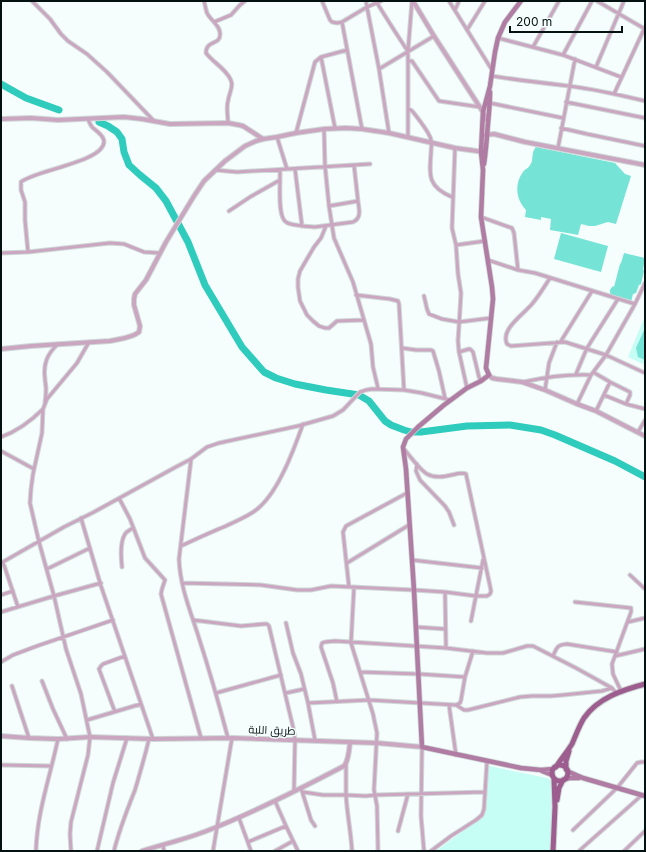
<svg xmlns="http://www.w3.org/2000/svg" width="646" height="852" font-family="Inter,Cairo,sans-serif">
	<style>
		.built { fill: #c6fdf5 }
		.park { fill: #75e4d7 }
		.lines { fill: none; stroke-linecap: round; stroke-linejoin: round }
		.river { stroke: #2fcbbc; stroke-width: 7 }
		.minor-casing { stroke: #ced8d6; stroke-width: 5 }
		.tertiary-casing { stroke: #ced8d6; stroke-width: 6 }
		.secondary-casing { stroke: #ced8d6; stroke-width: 6 }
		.primary-casing { stroke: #ced8d6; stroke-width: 7 }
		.minor { stroke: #caa6c1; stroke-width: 3 }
		.tertiary { stroke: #caa6c1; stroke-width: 4 }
		.secondary { stroke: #b07ca3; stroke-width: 4.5 }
		.primary { stroke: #9d5d8e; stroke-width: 5 }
		.labels { text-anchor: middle; stroke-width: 3; stroke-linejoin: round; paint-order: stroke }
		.street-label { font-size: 11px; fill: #031210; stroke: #f5fefc }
	</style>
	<rect width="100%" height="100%" fill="#f5fefc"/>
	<path class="built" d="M645 316V365L628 357Z
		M489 766 547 778 552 781 551 815V851H436L478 820 482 816 486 795Z"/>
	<path class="park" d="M536 147 615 163 625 174 631 176 616 224 608 222 595 226H589L581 224 578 235 573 234 550 230 551 219 541 217V220L525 217 526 210C516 200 514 184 523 172 525 169 529 168 530 165 533 162 532 156 533 153 533 151 535 148 536 147Z
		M561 233 608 246 601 272 554 259Z
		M624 253 645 258 643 270 644 271 641 284 639 285 636 293 633 294 631 302 610 295C611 291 608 291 613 286L614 287 620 264 621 263Z
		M645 328V360L638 357 636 348Z"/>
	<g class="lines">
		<path class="river" d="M1 84 26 98 59 110
			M99 122 108 126 117 132 122 139 124 152 129 165 140 175 156 188 166 201 188 242 205 285 242 347 264 372 276 378 295 384 326 390 359 395 369 401 385 421 391 425 404 430 411 432H421L467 426 510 425 541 430 555 435 615 461 645 477"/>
		<defs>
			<path id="minor" d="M32 1 50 19 61 34 68 41 87 54 107 72 154 121
				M204 1C205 5 206 10 207 13 211 21 221 26 220 35 220 45 206 40 206 53 212 61 221 66 227 74 236 85 230 89 228 101 226 108 228 116 228 123
				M322 1 330 20 332 22 337 23 342 22 367 7 381 1
				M366 1 367 7 379 69 389 133
				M449 1 492 70
				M597 1 645 29
				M377 3 394 30 407 50
				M455 10 459 1
				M214 22 231 15 240 5 245 1
				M342 22 362 129
				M467 30 485 1
				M498 38 563 55 621 77
				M533 47 559 1
				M563 55 592 1
				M321 57 335 128
				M408 61H412L414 64 439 101 480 107
				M596 67 624 1
				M379 69 434 36
				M492 76C517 80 543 83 569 86 594 89 620 95 645 101
				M614 94 645 27
				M566 102 645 118
				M490 103 563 118
				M408 109 411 110 413 112C417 117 430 134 431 140 432 144 431 149 431 153 429 176 428 187 452 197
				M561 128 587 134 645 146
				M324 129 325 166 329 206 334 238 353 282 371 344 373 367 378 388
				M296 133 315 62 321 57 347 50
				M277 137 287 169
				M408 137V51L412 1
				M455 148 452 228 456 245 458 274 461 293 460 310 458 341 459 352 467 388
				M558 148 575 59
				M354 165 358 201
				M295 169 302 226 315 227 353 222C362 218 359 209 358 201L329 206
				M215 170 237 172 370 164
				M280 180C280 189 278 217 286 222 290 225 297 225 302 226
				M229 211 250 197 280 180V170
				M481 217 512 228 514 233 518 270
				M326 226 321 238 314 247 300 271 298 279V287L300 301 307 315 313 321 319 326 325 328H329L337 321 364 320
				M456 245 485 241
				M28 252 25 220V202L21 190V182C35 170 105 162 104 141 103 134 96 131 92 127 90 124 89 122 88 119
				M1 253 28 252 110 243 124 244 144 252 159 253
				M488 260 518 270 535 273 635 304
				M550 278C544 287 539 296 532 304 524 314 500 329 507 344L511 346 565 342 606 355 645 373
				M356 295 390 299 398 301 399 304 404 390
				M424 296 427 309 429 314 442 319 459 322 491 318
				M561 341 592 291
				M402 348 416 350H431L433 351 439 371 445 398
				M459 352 469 349H470L473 352 479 377 481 381
				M593 372 610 382 630 392V395L626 404
				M576 374 587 348 618 299
				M523 382C546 377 568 374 591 375
				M545 390 549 363 557 342
				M604 395 626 404 645 409
				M45 402C46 397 46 393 46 389 46 385 45 382 45 379 43 364 47 354 58 344
				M577 404 591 375 606 355 635 304 645 283
				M596 411 610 382
				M638 432 645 420
				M1 437C18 431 31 421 43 409
				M1 451 34 469
				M191 460 179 559C180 586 190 610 198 635 209 669 219 704 228 738
				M417 464 416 471 420 480 445 506 449 512 454 525
				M119 498 130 519 145 558 165 580 162 589 161 594 201 738
				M81 518 101 586 153 739
				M181 546C196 539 211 532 226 526 236 521 247 517 256 510 278 494 294 449 303 424
				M412 560 482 568
				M3 562 18 607
				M1 563 64 527 94 512 174 468 191 459 207 447 219 443 298 426 333 416 343 410 360 392 366 390 372 389 404 390 422 393 450 400
				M347 563 409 525
				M122 567C121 558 120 542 125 534 127 531 130 530 133 528
				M47 569 90 548
				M630 575 645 589
				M182 583 261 585 297 590H311L331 586 414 590 445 592 476 596H487L490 594 491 591 490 586 466 474C459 470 441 482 427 474 420 470 410 456 404 449
				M349 587 343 532 346 526 407 493
				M354 587 351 643 373 714 377 733 374 790 377 806 378 851
				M445 592 446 648
				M1 595 13 591
				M575 602 631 608V612L612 664 613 674 621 691
				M1 612 54 596 101 583
				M193 620 241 626 264 624H267L269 626 293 727 295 740 294 791
				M471 621 483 560
				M628 622 645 618
				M286 623 293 653 301 674 308 703 315 740
				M416 627 445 629
				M553 656C557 647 557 645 567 644L617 652
				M615 656 645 649
				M1 662 13 655 37 646 113 620
				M465 677 473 651
				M42 681 53 709 67 739
				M12 686 29 738
				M216 693 281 675
				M286 693 304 689
				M337 702 333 683 321 647 322 643 325 642 335 641 446 648 487 653H503L527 646H533L576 668 612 688 616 693
				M308 703 369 700 456 705 460 703 461 700 465 677 419 674 360 672
				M449 705 456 755
				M456 705 464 710H468L520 697 532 696H551L563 695 602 691 612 688
				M115 712 99 669 101 666 103 664 125 656
				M87 720 141 704
				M422 747 421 816 424 851
				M346 763V795L366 796 375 795 485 792
				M1 765 51 766
				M301 788 311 820 315 826
				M303 792 323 795H346C347 814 351 832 352 851
				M275 801 286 826 298 851
				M239 818 251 851
				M573 830 617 788 637 763 641 762H645
				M398 831 408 794
				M248 842 286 826
				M163 845 164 851
				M580 850 642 795
				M36 851C37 812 50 777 58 739
				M71 851 70 834 71 822 88 755 90 737 81 694 66 649 54 596 39 542 30 503 31 489 33 474 42 433 43 409 47 399 77 363 89 342
				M97 851 113 783 127 738
				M114 851C119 830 127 810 135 790 140 773 145 756 149 739
				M213 851 232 738
				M275 851 293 841
				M431 851 451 836 476 820 482 815 484 809 487 761
				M624 851 645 831"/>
			<path id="tertiary" d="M413 1 434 36 483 112 488 122
				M1 119 31 118 58 120 124 117 142 119 170 124 228 123 239 125 243 126 263 139
				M484 135 494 134 525 142 645 165
				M1 349 31 346 110 341C119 339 132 338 139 332L140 326 134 305V299L135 294 146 280 166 242 194 196 204 181 225 161 245 146 256 141 263 139 277 137 296 133 324 129 346 128 362 129 389 133 455 148 484 152
				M489 375 492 378 497 379 522 382 545 390 577 404 596 411 645 436
				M1 736 29 738 58 739 90 737 153 739 232 738 377 743 422 747
				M142 851C164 844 187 839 209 830 255 812 300 789 344 766 349 760 349 750 350 742"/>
			<path id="secondary" d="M521 1 505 22 498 38 495 52 490 86 483 112 481 152 483 170 481 217 492 287 493 299 486 368 489 375 481 381 467 388 444 405 418 427 406 439 403 447 406 469 414 590 422 747 521 768 541 770 553 769
				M484 164C486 150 487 137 488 123 489 113 490 103 490 92
				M542 771 552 775
				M567 771 583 778 645 796
				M565 779 570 778H579"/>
			<path id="primary" d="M552 773a8 8 0 1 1 16 0a8 8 0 1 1-16 0Z
				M556 767C561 759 567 752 572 744 576 735 579 726 584 718 598 698 622 690 645 684
				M566 769V761L569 751
				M557 800 559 788 563 780
				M553 851 555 807 554 779"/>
		</defs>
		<use href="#minor" class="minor-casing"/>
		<use href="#tertiary" class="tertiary-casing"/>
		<use href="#secondary" class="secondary-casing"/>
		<use href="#primary" class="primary-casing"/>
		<use href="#minor" class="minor"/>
		<use href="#tertiary" class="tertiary"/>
		<use href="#secondary" class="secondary"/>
		<use href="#primary" class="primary"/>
	</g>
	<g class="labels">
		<g class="street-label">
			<text transform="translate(272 730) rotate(2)" y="4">طريق اللبة</text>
		</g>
	</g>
	<rect width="646" height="852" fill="none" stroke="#031210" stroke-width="4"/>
	<path d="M510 26v6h112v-6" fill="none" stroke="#031210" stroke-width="2"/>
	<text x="516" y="26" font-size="12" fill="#031210" stroke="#f5fefc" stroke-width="3" paint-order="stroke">200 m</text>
</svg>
